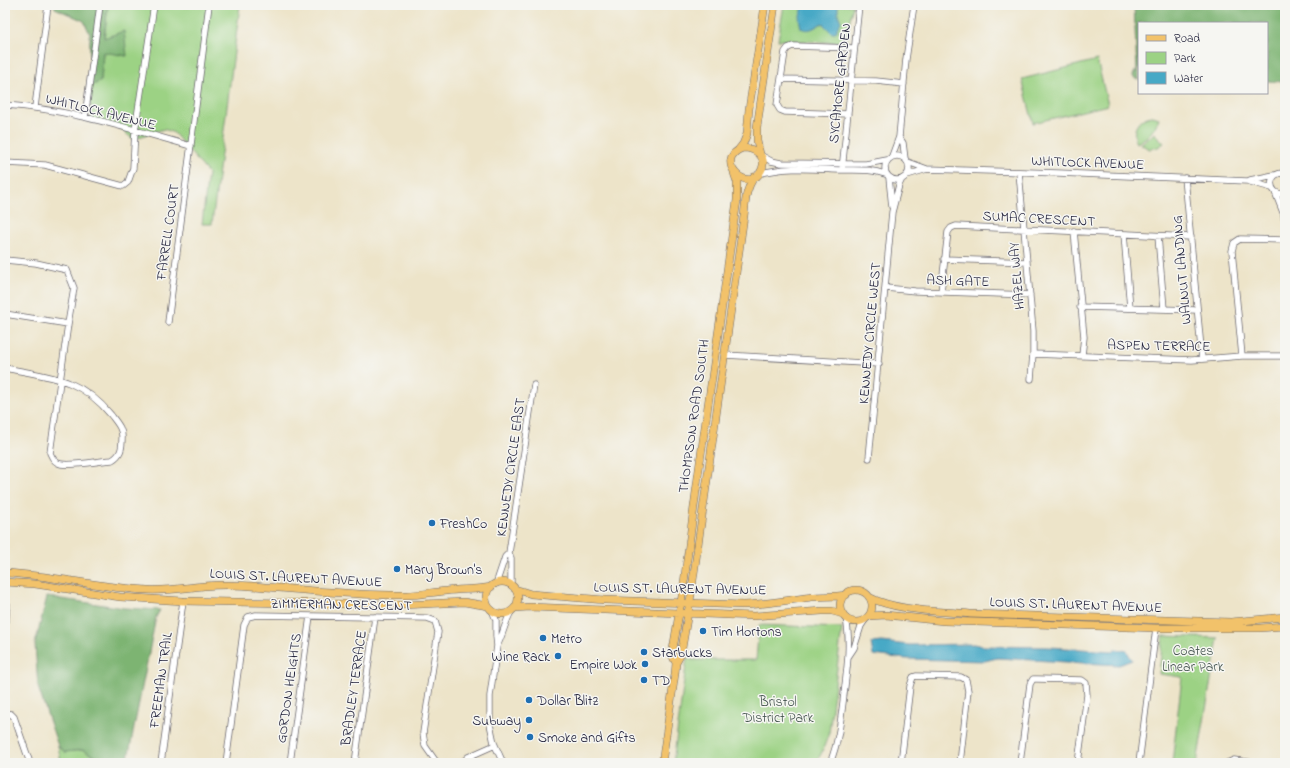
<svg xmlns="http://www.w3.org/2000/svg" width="1290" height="768" font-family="'Indie Flower',sans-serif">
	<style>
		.green { fill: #9cd284; stroke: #5f7a60 }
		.forest { fill: #7db472; stroke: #506b56 }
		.water { fill: #47a9c6; stroke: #346680 }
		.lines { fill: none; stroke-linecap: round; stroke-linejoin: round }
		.minor-casing { stroke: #69666d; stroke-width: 7 }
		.major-casing { stroke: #69666d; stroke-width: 8 }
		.minor { stroke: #fff; stroke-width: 5.5 }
		.major { stroke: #f2c26a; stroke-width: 7 }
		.poi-dot { fill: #1f6fb2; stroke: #f6f6f2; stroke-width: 1.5 }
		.labels { text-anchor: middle; stroke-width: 3; stroke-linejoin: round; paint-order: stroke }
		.street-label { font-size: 14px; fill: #22223b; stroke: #f6f6f2 }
		.poi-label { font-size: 14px; fill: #22223b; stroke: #f6f6f2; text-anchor: start }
		.park-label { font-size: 14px; fill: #475751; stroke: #f6f6f2 }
	</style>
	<rect width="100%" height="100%" fill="#f6f6f2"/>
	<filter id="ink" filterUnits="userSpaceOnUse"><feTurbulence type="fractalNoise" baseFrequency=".025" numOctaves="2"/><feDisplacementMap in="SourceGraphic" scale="8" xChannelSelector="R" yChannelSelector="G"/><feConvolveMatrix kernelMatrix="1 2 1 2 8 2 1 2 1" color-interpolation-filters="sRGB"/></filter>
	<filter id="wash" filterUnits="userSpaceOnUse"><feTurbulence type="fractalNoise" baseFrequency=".012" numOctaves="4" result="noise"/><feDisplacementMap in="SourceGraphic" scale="16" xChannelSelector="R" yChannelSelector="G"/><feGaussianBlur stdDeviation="0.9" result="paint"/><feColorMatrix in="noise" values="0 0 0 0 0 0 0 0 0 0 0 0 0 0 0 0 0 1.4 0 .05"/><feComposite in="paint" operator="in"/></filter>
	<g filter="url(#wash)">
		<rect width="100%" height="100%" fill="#ede4c9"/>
		<path class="green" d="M108 5H240L212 224H202L208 173 174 133 164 129 133 139 113 123 90 122 91 105 89 104V87L101 81 103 51 126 56 104 39Z
			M784 5H853L847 33V43L778 40Z
			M1097 60 1108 105 1033 123 1022 79Z
			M1153 116 1159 118C1155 129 1149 137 1137 143 1130 130 1139 117 1153 116Z
			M1154 133 1164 143 1158 147 1150 149 1140 144 1149 138Z
			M759 625 842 628 829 733 822 752 816 763H673L687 658 693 660H756Z
			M1163 636 1218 638 1197 763H1172L1182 677 1159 674Z
			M58 746 65 752 83 750 107 763H47L61 761Z"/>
		<path class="forest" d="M54 5H108L104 38 124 31 127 56 103 52 101 81 89 87 90 34 84 21 55 8Z
			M1134 5H1285V82L1267 81V23H1139V80L1134 78 1133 76 1135 71 1137 72Z
			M47 597 125 608 160 610 156 617 127 763H107L83 750 65 752 58 746 38 687 35 644Z"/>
		<path class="water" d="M804 5H838V14L841 22 837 28V31L832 33 822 23C814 28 809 32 801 28L799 18Z
			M882 642 909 645 974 644 982 646 1049 647 1113 651 1116 649 1127 651 1132 660 1119 665 997 658 985 661 907 659 873 655 871 643Z"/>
	</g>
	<g filter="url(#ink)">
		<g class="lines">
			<defs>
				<path id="minor" d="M781 79 876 81 904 84
					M5 105C69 109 130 129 191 146
					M35 107 48 5
					M848 114 785 112 780 110 777 105 785 52 788 48 793 46 854 48
					M85 117 100 5
					M899 137 903 143 905 159
					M885 168a12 12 0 1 1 24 0a12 12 0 1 1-24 0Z
					M762 156 771 161 781 163 866 164 887 160
					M892 156 899 137 906 59 914 5
					M908 162 927 169
					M5 163 45 165 123 186 128 182 133 168 135 131 154 5
					M842 170 859 5
					M1019 172 1033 331V354L1031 379
					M1285 173C1267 171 1267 196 1285 194
					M758 174C786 166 813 169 842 170 857 170 871 169 885 174
					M907 175 927 169 1058 173 1247 181 1272 188
					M889 178 892 207
					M1185 178 1202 359
					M1250 180 1274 175
					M1275 192 1284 215 1285 228
					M1284 215 1285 205
					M1074 231 1084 337 1082 355
					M1124 234 1130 308
					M1158 236 1164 309
					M944 259 1027 262
					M5 260 36 263 67 270 74 288 68 324 50 453C52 458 55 463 61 464 73 466 99 461 112 460 121 455 122 448 122 439 123 429 117 423 111 415 80 377 50 377 5 368
					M886 288 915 291 1030 295
					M941 292 948 232 951 228 956 226 1191 237
					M1080 307 1197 310
					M5 314 68 324
					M168 322 209 5
					M1033 354 1192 360 1242 356H1285
					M725 355 879 364
					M1242 356 1232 251 1234 243 1240 239 1285 240
					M869 458 892 212 899 185 902 179
					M509 553 534 385
					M496 584 505 557 509 553 511 558V585
					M5 598 7 604 5 630
					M492 610 496 620V636L497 646 490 696V724L494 743 503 763
					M497 646C503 635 505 622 511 612
					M848 657 854 648 861 626 865 620
					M5 713 11 714 14 717 30 763
					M161 763 183 601
					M226 763 244 625 248 617 256 615 427 618 435 621 438 632 423 733 425 746 437 763
					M290 763 310 616
					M355 763 375 617
					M462 763 468 757 495 745
					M830 763C839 741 841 718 844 694 847 669 851 643 846 618
					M901 763 910 686 913 677 916 676 961 677 966 680 968 691 960 763
					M1020 763 1030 684 1033 679H1037L1082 680 1086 683 1087 695 1078 763
					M1139 763 1156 628
					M1227 763 1234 760 1254 763"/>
				<path id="major" d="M743 148C755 148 767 156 762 169 750 198 711 159 743 148Z
					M739 149 743 144 747 134 749 109 765 5
					M760 154 757 141V127L775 5
					M5 573C53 575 99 588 147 590 166 591 185 588 204 586 224 584 245 585 265 587 312 590 359 596 407 595 420 595 433 592 446 591 461 589 477 590 491 587
					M5 582 35 584 120 597 183 601 402 605 464 602 488 606
					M486 598a16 16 0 1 1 32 0a16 16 0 1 1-32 0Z
					M515 589 531 594 605 600 744 605C767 604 789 600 812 597 823 596 834 597 846 595
					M840 606a16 16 0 1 1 32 0a16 16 0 1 1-32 0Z
					M869 597C895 611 940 611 970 614L1231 622 1285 617
					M515 608 530 607 754 616 822 611H832L843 614
					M869 616 886 615 944 621 1156 628H1260L1285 626
					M676 663 681 654 691 595 744 216C746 200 745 191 754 177
					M662 763 675 674 676 663 672 655 683 590 699 469 737 200V182L734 173"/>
			</defs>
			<use href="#minor" class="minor-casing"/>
			<use href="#major" class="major-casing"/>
			<use href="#minor" class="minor"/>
			<use href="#major" class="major"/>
		</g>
	</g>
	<g class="poi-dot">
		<circle cx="432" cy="523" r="4"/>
		<circle cx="397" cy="569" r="4"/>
		<circle cx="703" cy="631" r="4"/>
		<circle cx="543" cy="638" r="4"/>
		<circle cx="644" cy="652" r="4"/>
		<circle cx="558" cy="656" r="4"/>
		<circle cx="645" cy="664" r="4"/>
		<circle cx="644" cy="680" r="4"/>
		<circle cx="529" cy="700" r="4"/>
		<circle cx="529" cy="720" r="4"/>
		<circle cx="530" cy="737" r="4"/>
	</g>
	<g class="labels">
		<g class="street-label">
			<text transform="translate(839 83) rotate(-84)" y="5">SYCAMORE GARDEN</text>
			<text transform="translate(101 111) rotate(14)" y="5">WHITLOCK AVENUE</text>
			<text transform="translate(1088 162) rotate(2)" y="5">WHITLOCK AVENUE</text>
			<text transform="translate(1039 218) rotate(3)" y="5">SUMAC CRESCENT</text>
			<text transform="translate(167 232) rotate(-82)" y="5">FARRELL COURT</text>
			<text transform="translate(1181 270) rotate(-95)" y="5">WALNUT LANDING</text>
			<text transform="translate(1016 276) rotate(-95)" y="5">HAZEL WAY</text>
			<text transform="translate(958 280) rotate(2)" y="5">ASH GATE</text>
			<text transform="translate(869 333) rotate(-85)" y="5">KENNEDY CIRCLE WEST</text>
			<text transform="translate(1159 345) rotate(1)" y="5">ASPEN TERRACE</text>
			<text transform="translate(693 416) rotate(-82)" y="5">THOMPSON ROAD SOUTH</text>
			<text transform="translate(510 467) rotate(-82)" y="5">KENNEDY CIRCLE EAST</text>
			<text transform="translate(296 577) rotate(3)" y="5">LOUIS ST. LAURENT AVENUE</text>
			<text transform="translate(680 588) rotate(1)" y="5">LOUIS ST. LAURENT AVENUE</text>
			<text transform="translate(341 604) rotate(1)" y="5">ZIMMERMAN CRESCENT</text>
			<text transform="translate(1076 604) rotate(2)" y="5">LOUIS ST. LAURENT AVENUE</text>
			<text transform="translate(160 680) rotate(-82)" y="5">FREEMAN TRAIL</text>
			<text transform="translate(288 688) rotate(-82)" y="5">GORDON HEIGHTS</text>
			<text transform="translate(353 688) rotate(-82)" y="5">BRADLEY TERRACE</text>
		</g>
		<g class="poi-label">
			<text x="440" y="528">FreshCo</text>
			<text x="405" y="574">Mary Brown's</text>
			<text x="711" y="636">Tim Hortons</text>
			<text x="551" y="643">Metro</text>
			<text x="652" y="657">Starbucks</text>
			<text x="550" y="661" text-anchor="end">Wine Rack</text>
			<text x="637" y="669" text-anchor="end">Empire Wok</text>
			<text x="652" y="685">TD</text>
			<text x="537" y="705">Dollar Blitz</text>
			<text x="521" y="725" text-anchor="end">Subway</text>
			<text x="538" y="742">Smoke and Gifts</text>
		</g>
		<g class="park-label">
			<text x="1193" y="655">Coates<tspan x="1193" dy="16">Linear Park</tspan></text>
			<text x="778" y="706">Bristol<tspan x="778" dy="16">District Park</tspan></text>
		</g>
	</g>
	<rect width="1290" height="768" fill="none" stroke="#f6f6f2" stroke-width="20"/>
	<rect x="1138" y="22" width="130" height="72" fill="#f6f6f2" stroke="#a1a1a9"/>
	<rect x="1146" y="35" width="20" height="6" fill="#f2c26a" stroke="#a1a1a9"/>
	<text x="1174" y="42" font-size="12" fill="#22223b">Road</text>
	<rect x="1146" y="52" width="20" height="12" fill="#9cd284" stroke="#a1a1a9"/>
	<text x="1174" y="62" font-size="12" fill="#22223b">Park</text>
	<rect x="1146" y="72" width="20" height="12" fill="#47a9c6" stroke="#a1a1a9"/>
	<text x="1174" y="82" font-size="12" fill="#22223b">Water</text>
</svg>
